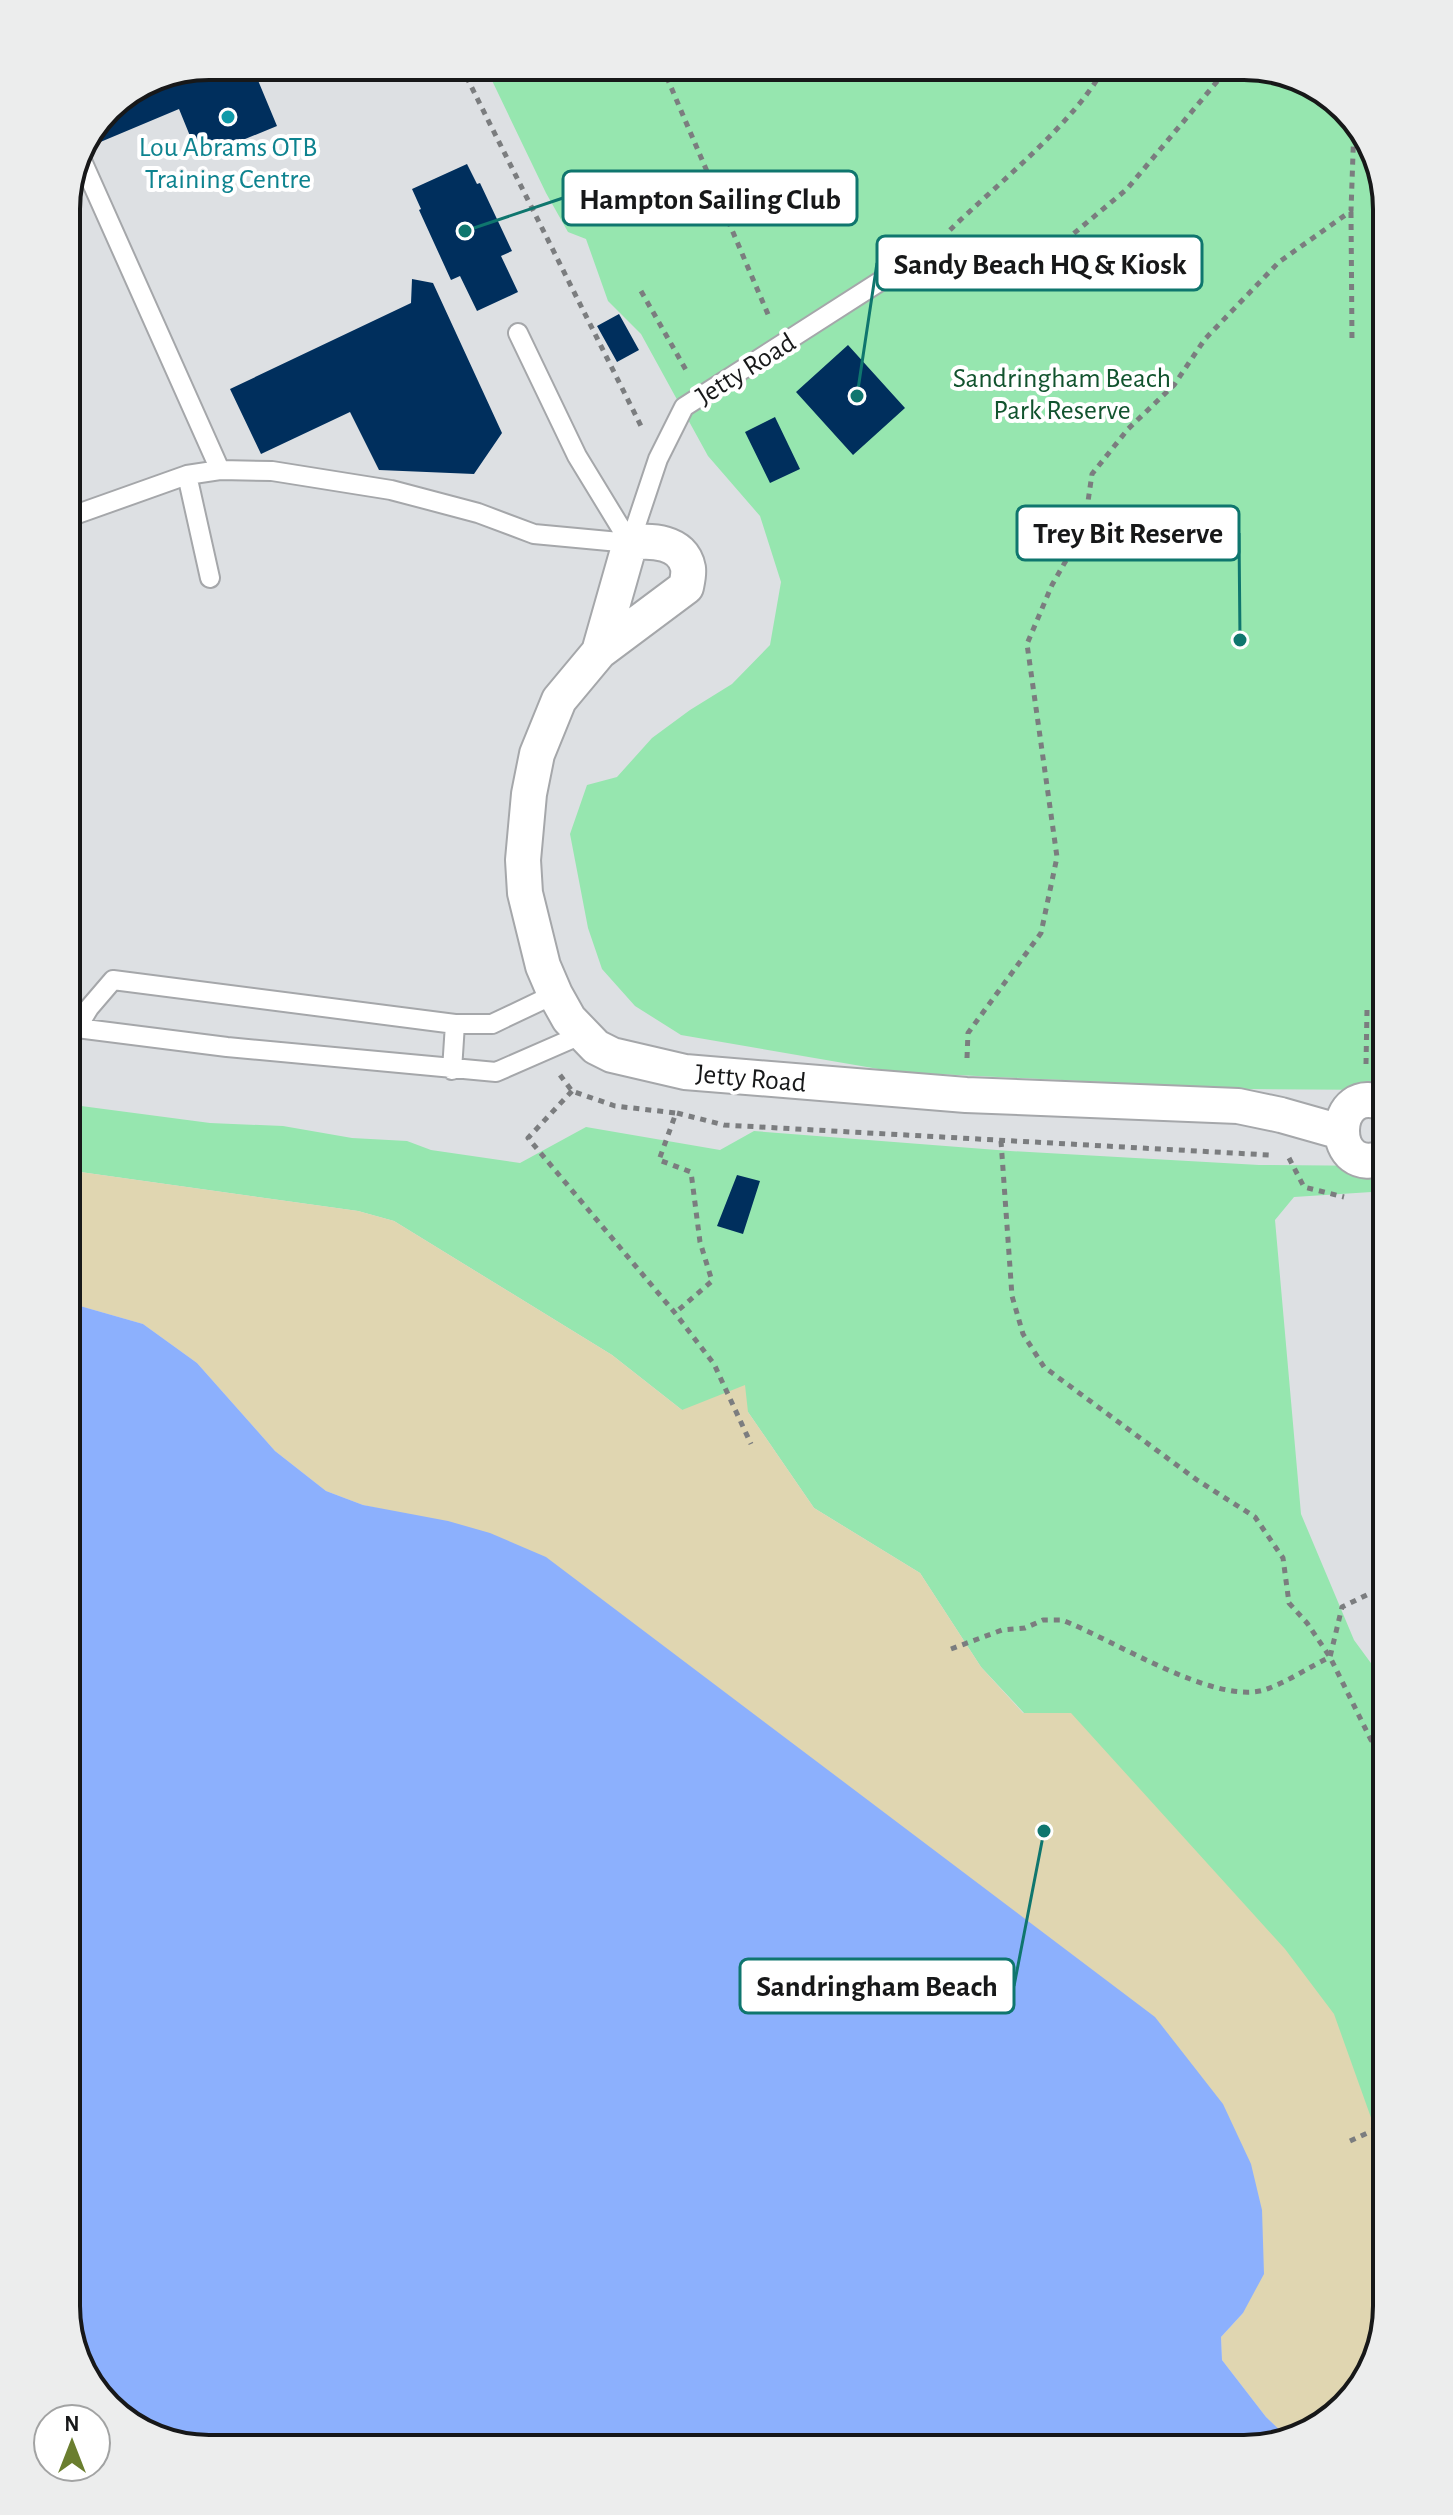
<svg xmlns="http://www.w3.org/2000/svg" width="1453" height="2515" font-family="'Alegreya Sans',sans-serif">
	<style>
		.green { fill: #96e6af }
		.sand { fill: #e0d6b1 }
		.water { fill: #8cb0fd }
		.building { fill: #002f5d }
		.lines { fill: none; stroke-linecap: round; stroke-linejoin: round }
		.lane-casing { stroke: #a5a7aa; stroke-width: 22 }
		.street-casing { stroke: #a5a7aa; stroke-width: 38 }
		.path { stroke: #7b7d7f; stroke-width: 5; stroke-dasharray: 6 6; stroke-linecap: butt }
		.lane { stroke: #fff; stroke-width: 18 }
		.street { stroke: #fff; stroke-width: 34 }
		.culture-dot { fill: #0f9aa8; stroke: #fff; stroke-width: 3 }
		.labels { text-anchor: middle; stroke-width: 8; stroke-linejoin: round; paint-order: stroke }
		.culture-label { font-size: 28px; fill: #0d838f; stroke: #fff }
		.street-label { font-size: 28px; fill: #171819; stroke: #fff }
		.park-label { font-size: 28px; fill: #11532e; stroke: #fff }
		.rim { fill: none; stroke: #171819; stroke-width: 4 }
		.leader { fill: none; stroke: #0f766e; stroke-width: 3 }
		.callout-dot { fill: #0f766e; stroke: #fff; stroke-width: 3 }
		.callout { fill: #fff; stroke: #0f766e; stroke-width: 3 }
		.callout-label { font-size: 30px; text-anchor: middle; font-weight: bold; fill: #171819 }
	</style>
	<rect width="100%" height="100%" fill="#dde0e3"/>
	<path class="green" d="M485 66H1254L1324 90 1372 146 1387 209V1090L1247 1089 896 1072 681 1035 635 1006 602 969 588 928 570 834 587 785 617 777 652 738 690 710 732 684 770 645 781 582 760 516 708 456 641 334 608 301 586 239 568 232 546 193Z
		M66 1104 210 1123 283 1126 352 1138 407 1141 431 1150 520 1163 586 1127 720 1150 754 1131 1010 1151 1259 1165 1387 1166V1191L1294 1197 1275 1220 1301 1514 1354 1640 1387 1685V2193L1386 2187 1024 1713 981 1667 920 1573 814 1508 748 1412 682 1410 612 1355 394 1221 358 1211 66 1170Z"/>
	<path class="sand" d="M66 1170 358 1211 394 1221 612 1355 682 1410 745 1385 748 1412 814 1508 920 1573 981 1667 1023 1713H1071L1285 1949 1334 2014 1379 2140 1387 2193V2306L1363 2385 1307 2434 1289 2439 1266 2417 1222 2360 1221 2337 1243 2313 395 1512 363 1505 326 1491 275 1451 197 1363 143 1324 66 1302Z"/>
	<path class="water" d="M66 1302 143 1324 197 1363 275 1451 326 1491 363 1505 448 1521 490 1533 546 1557 1155 2017 1223 2104 1251 2164 1262 2210 1264 2274 1243 2313 1221 2337 1222 2360 1266 2417 1289 2439 1244 2449H200L130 2425 81 2369 66 2306Z"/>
	<path class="building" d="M209 66H231L234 73 252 66 277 126 199 158 179 109 98 143 95 136 108 108 155 77Z
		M467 164 477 184 480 183 512 251 501 256 518 292 477 311 460 276 451 280 419 210 421 209 412 189Z
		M412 279 433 283 502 433 474 474 379 470 350 412 261 454 230 389 411 303Z
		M619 314 639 350 617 362 597 326Z
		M848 345 905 408 853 455 796 392Z
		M775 417 800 469 770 483 745 432Z
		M737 1175 760 1181 743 1234 717 1226Z"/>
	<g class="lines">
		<defs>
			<path id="lane" d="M83 163 220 470
				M518 333 577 456 630 543
				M187 475 210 578
				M66 518 187 475 220 470 272 471 391 490 478 513 534 534 630 543
				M630 543 658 459 684 407 929 250
				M555 994 492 1024H455L113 980 89 1008 77 1028 227 1047 496 1072 583 1034
				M452 1070 455 1024"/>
			<path id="street" d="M599 652 686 587C687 582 689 574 688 568 683 541 651 540 630 543L599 652 559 700 537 754 529 794 523 860 525 893 543 966 555 994 569 1019 596 1047 612 1055 685 1072 966 1095 1238 1106 1281 1115 1341 1132
				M1387 1156C1326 1184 1328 1076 1387 1105"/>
		</defs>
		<use href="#lane" class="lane-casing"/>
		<use href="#street" class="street-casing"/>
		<path class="path" d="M461 66 641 426
			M662 66 770 319
			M1351 212 1352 342
			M950 230C996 185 1076 122 1105 66
			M958 251 1009 254 1066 240 1127 189 1230 66
			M641 291 686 370
			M967 1058 968 1033 1041 933 1057 857 1027 644 1052 585 1084 529 1092 474 1128 429 1174 385 1205 339 1279 262 1351 211 1354 125
			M1366 1064 1367 1010
			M560 1075 572 1091 615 1106 676 1113 659 1160 691 1172 700 1242 712 1281 675 1313
			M572 1091 528 1138 675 1313 714 1364 751 1444
			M677 1113 724 1125 1269 1155
			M1001 1141 1012 1296 1023 1334 1044 1367 1197 1480 1255 1517 1283 1558 1289 1603 1307 1623 1330 1657 1371 1740 1387 1730
			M1289 1158 1304 1187 1344 1197
			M951 1649 1002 1630 1025 1628 1043 1620H1062C1112 1639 1214 1705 1264 1690 1286 1683 1309 1667 1330 1657L1342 1607 1387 1585
			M1350 2141 1387 2124"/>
		<use href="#lane" class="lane"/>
		<use href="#street" class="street"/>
	</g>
	<circle class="culture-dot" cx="228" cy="117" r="8"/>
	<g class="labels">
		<g class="culture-label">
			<text x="228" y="156">Lou Abrams OTB<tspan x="228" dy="32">Training Centre</tspan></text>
		</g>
		<g class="street-label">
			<text transform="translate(745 368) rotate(-32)" y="10">Jetty Road</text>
			<text transform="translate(751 1077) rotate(5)" y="10">Jetty Road</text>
		</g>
		<g class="park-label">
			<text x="1062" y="387">Sandringham Beach<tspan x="1062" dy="32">Park Reserve</tspan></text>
		</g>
	</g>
	<path d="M0 0H1453V2515H0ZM209 80H1244A129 129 0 0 1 1373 209V2306A129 129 0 0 1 1244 2435H209A129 129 0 0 1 80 2306V209A129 129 0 0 1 209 80Z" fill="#eceded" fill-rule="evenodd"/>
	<path class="rim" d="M209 80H1244A129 129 0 0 1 1373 209V2306A129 129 0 0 1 1244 2435H209A129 129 0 0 1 80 2306V209A129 129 0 0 1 209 80Z"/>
	<path class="leader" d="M465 231L563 198M857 396L877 263M1240 640L1239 533M1044 1831L1014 1986"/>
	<g class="callout-dot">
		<circle cx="465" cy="231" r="8"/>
		<circle cx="857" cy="396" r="8"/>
		<circle cx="1240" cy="640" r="8"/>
		<circle cx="1044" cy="1831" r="8"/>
	</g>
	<g class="callout">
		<rect x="563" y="171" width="294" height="54" rx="8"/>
		<rect x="877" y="236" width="325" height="54" rx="8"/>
		<rect x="1017" y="506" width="222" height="54" rx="8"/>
		<rect x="740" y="1959" width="274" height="54" rx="8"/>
	</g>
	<g class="callout-label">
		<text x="710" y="209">Hampton Sailing Club</text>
		<text x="1040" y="274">Sandy Beach HQ &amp; Kiosk</text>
		<text x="1128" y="543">Trey Bit Reserve</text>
		<text x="877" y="1996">Sandringham Beach</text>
	</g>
	<g transform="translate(72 2443)"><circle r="38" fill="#ffffff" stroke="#a2a3a3" stroke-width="2"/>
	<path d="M0-6L14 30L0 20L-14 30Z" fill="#6a7e2f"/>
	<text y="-12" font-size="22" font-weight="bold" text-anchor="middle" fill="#171819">N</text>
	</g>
</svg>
